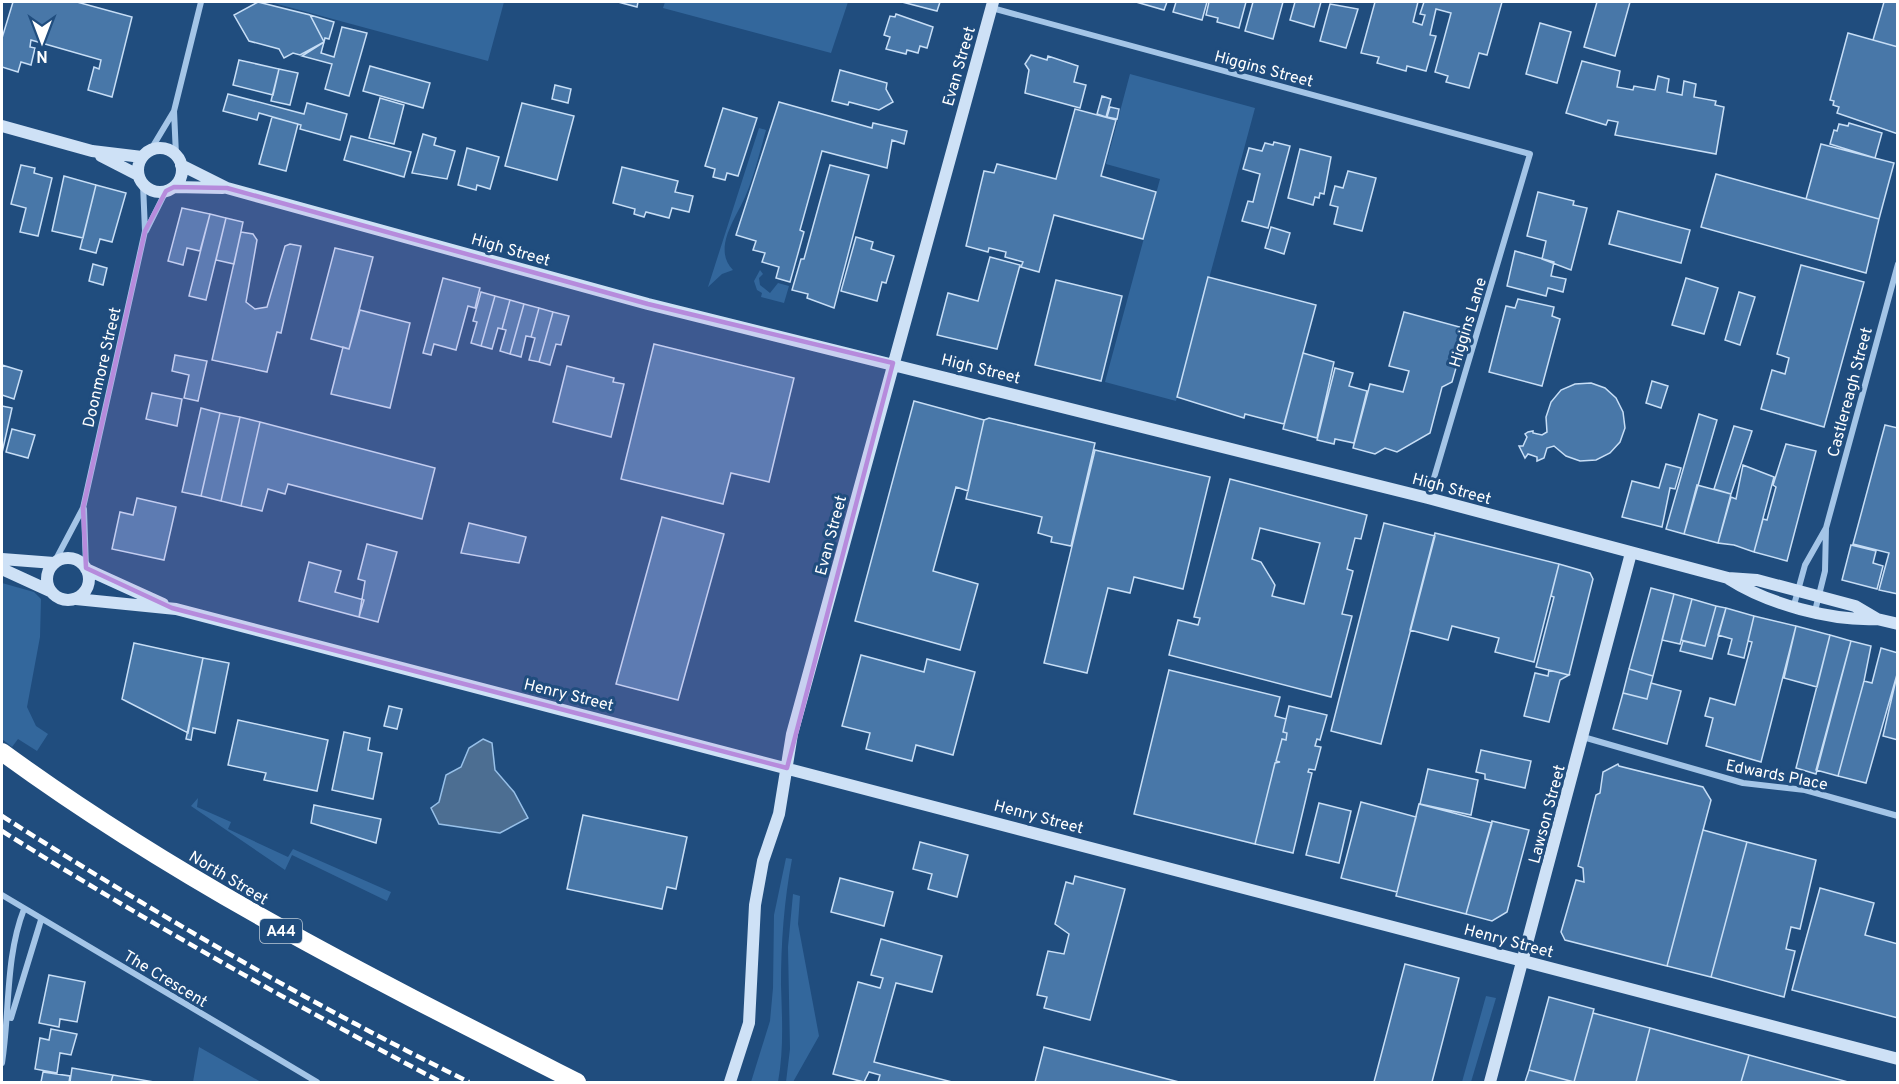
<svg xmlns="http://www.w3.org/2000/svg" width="1899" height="1084" font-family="Overpass,sans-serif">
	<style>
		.green { fill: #33679c }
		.water { fill: #4c6e92; stroke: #97c0e9; stroke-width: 1.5 }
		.building { fill: #4877a8; stroke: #c7def6; stroke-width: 1.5; fill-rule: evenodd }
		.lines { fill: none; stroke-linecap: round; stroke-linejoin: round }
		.street { stroke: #a4c5e7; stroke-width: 6 }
		.secondary { stroke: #cee1f6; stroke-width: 12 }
		.highway { stroke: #fff; stroke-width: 18 }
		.rail { stroke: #fff; stroke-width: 4.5; stroke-dasharray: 10 4.5; stroke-linecap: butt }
		.marked { fill: #b68bdc; fill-opacity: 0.2; stroke: #b68bdc; stroke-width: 4.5; stroke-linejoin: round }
		.labels { text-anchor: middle; stroke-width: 6; stroke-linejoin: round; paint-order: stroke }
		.shield { fill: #204d7e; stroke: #bccad8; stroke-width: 1.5 }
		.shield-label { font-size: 15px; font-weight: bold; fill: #fff }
		.street-label { font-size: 16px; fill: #fff; stroke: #204d7e }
	</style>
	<rect width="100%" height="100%" fill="#204d7e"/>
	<path class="green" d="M270 2H504L488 61Z
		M665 2H848L831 53 663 8Z
		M1130 74 1255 108 1176 401 1105 382 1160 179 1106 164Z
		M759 128 766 130C760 151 754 177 745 197 736 218 712 249 733 270L722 274 708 287Z
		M760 270 763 274 759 278 760 285 770 293 778 283 789 286 784 303 761 297 762 293 757 290 754 281Z
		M2 583 34 592 41 599 40 637 27 707 36 726 48 734 37 751 18 739 12 747 2 739Z
		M198 798 197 807 231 822 228 829 288 857 293 849 391 892 387 901 292 855 285 870 191 806Z
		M786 858 792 859C784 901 781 943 781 985 782 1018 784 1049 778 1082H751L770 1021 773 988 774 915Z
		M793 894 800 896 798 924 819 1036 793 1082H786L790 1049 788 947Z
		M1486 996 1496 998 1471 1082H1462Z
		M199 1047 261 1082H193Z"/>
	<path class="water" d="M483 739 492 743 495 770 514 792 528 818 500 833 439 824 431 808 439 802 446 775 461 767 469 748Z"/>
	<path class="building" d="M13 2H77L132 17 112 97 88 90 94 67 99 69 101 60 31 40 30 47 35 48 31 65 21 62 18 72 2 67V38Z
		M258 2 310 15 324 42 300 55 293 53 284 58 279 49 249 41 234 15Z
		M618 2H638L637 7Z
		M902 2H940L937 11Z
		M1136 2H1167L1164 10Z
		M1176 2H1207L1202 20 1173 12Z
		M1209 2H1246L1239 28 1217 22 1218 18 1206 15Z
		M1253 2H1283L1273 39 1245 31Z
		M1295 2H1321L1314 27 1290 20Z
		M1375 2H1418L1413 22 1422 25 1425 15 1420 14 1424 2H1502L1487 55 1479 53 1469 88 1446 82 1448 76 1435 72 1451 13 1436 9 1430 35 1436 36 1426 71 1407 66 1406 71 1377 63 1379 57 1361 53Z
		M1597 2H1630L1615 56 1584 47Z
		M1884 2H1898V47L1873 40Z
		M1330 4 1358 9 1346 48 1320 41Z
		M896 14 933 27 927 48 920 46 918 53 907 50 906 54 886 49 890 37 884 35 890 16 895 17Z
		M310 15 334 22 329 39 325 38 324 42Z
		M1540 23 1571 32 1557 83 1526 74Z
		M342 27 367 33 349 96 325 89 332 64 302 56 324 42 321 53 334 57Z
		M1848 33 1898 47V134L1837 113 1839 107 1833 105 1834 101 1830 100Z
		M1031 55 1047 60 1048 56 1078 66 1074 82 1086 85 1080 108 1025 93 1029 70 1025 64Z
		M239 60 279 69 273 95 233 85Z
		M1582 61 1620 71 1617 87 1633 90 1634 86 1655 90 1658 76 1669 79 1667 92 1682 95 1684 81 1696 84 1694 97 1716 101 1715 105 1724 107 1716 154 1615 135 1618 122 1608 120 1606 125 1566 113Z
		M370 66 430 83 423 108 363 91Z
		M279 69 298 73 290 105 271 101Z
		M840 70 887 83 886 89 893 102 879 110 849 102 848 105 832 101Z
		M555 85 571 89 568 103 552 99Z
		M228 94 304 114 307 103 347 114 340 140 300 129 301 125 259 113 257 120 223 111Z
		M1102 96 1111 99 1106 117 1097 114Z
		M380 98 404 105 394 144 369 138Z
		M779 102 872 128 873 123 907 131 904 144 892 140 887 168 822 151 800 230 804 232 790 282 776 278 779 267 762 262 765 253 753 250 756 241 736 235Z
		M522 103 574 116 557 180 505 166Z
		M1110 107 1119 109 1117 119 1107 117Z
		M723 108 757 118 738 176 727 173 725 180 713 177 715 169 705 166Z
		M1075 109 1116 120 1101 176 1156 192 1143 239 1054 215 1039 272 1021 267 1023 262 1005 257 1006 252 989 248 988 252 966 246 984 171 994 173 997 164 1056 179Z
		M272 117 298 124 286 171 259 164Z
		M1849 123 1882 133 1875 158 1830 144 1834 130 1837 131 1839 124 1848 126Z
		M423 134 436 138 434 145 455 151 447 179 412 173Z
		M351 136 411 152 404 177 344 160Z
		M1274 142 1290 146 1268 228 1242 221 1248 201 1253 202 1260 174 1243 169 1249 148 1262 151 1265 143 1273 145Z
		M1821 144 1894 163 1879 219 1806 199Z
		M467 148 499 157 490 189 477 185 476 190 458 185Z
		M1300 149 1331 157 1324 194 1320 193 1319 198 1315 197 1313 205 1288 198Z
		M21 165 35 168 34 173 52 178 38 236 20 232 26 208 11 204Z
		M830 165 869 175 834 308 807 298 808 294 792 290 801 259H804Z
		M622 167 678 181 675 192 693 196 689 212 672 208 669 218 646 212 644 217 634 214 635 209 613 203Z
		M1348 171 1376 178 1362 231 1334 224 1338 207 1330 205 1335 186 1343 188Z
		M1716 174 1879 219 1866 273 1701 227Z
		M64 176 96 185 83 238 52 231Z
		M96 185 126 193 112 242 100 239 96 253 80 249Z
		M1538 192 1574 201 1573 205 1587 208 1571 270 1542 259 1546 241 1527 236Z
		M182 208 210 214 200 251 187 248 183 265 168 261Z
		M1618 211 1690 230 1681 263 1609 244Z
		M210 214 226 218 206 300 189 296Z
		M226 218 243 222 234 264 216 260Z
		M1271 227 1290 233 1284 254 1265 248Z
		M241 232 253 234 257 240 246 302 255 309 267 307 285 246 290 244 301 246 281 333 277 332 267 372 212 360Z
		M856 237 873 242 871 249 894 256 886 283 882 282 877 301 841 291Z
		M335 248 373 257 349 349 311 339Z
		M1515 251 1554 262 1551 276 1566 279 1563 292 1548 288 1546 296 1507 286Z
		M990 257 1020 265 997 349 937 335 948 293 978 301Z
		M93 264 107 268 103 285 89 281Z
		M1801 265 1864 282 1824 427 1761 409 1772 370 1785 374 1789 358 1777 354Z
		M1208 277 1316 305 1284 424 1245 414 1244 418 1177 397Z
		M443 278 480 288 475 308 468 306 456 350 434 344 431 355 423 353Z
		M1686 278 1718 288 1704 334 1672 325Z
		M1056 280 1122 296 1101 381 1035 365Z
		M481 292 495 296 481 346 471 343 477 322 473 321Z
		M1739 292 1755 297 1740 345 1725 340Z
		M495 296 510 300 502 329 498 328 492 349 481 346Z
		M1518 299 1554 307 1552 316 1560 319 1542 386 1489 372 1506 306 1515 308Z
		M510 300 524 304 510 354 500 351 506 330 502 329Z
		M524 304 539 308 531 337 526 336 521 357 510 354Z
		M539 308 553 312 539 362 529 360 535 338 531 337Z
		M360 310 410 323 390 408 331 394 343 347 349 349Z
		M553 312 569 316 561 345 556 344 550 365 539 362Z
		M1404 312 1467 329 1452 382 1442 387 1430 433 1397 452 1385 448 1375 454 1353 448 1370 384 1403 392 1409 371 1389 366Z
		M654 344 794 378 769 482 731 473 723 504 621 479Z
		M1303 353 1334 362 1317 438 1283 429Z
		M175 355 207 361 198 401 184 398 189 375 172 371Z
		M2 365 22 371 14 399 2 395Z
		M567 366 614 378 613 382 624 384 611 437 553 422Z
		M1335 368 1353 373 1349 386 1367 391 1354 443 1335 439 1334 444 1317 440Z
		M1652 381 1668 386 1661 408 1646 403Z
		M1591 383 1605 388 1616 398 1623 412 1625 428 1620 442 1610 453 1596 460 1580 461 1566 456 1554 446 1547 448 1544 458 1537 461V457L1528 454 1525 458 1519 446H1523L1527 437 1525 434 1528 432 1533 431V433L1542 435 1547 432 1546 417 1551 402 1561 390 1575 384Z
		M152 393 182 399 177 426 146 419Z
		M914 401 984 420 968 491 956 487 933 571 978 584 960 650 855 621Z
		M2 406 12 408 2 453Z
		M201 408 220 413 201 496 182 492Z
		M220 413 240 417 221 501 201 496Z
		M1699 414 1717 420 1684 534 1666 529Z
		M240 417 260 422 241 506 221 501Z
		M989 418 1095 443 1071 546 1051 542 1052 537 1038 533 1042 517 966 499 984 420Z
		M260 422 435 468 422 519 288 484 285 494 268 489 262 511 241 506Z
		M1885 425 1898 428V594L1879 590 1889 553 1853 544Z
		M1734 426 1752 431 1731 494 1714 489Z
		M12 429 35 435 28 458 6 452Z
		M1786 444 1816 451 1787 561 1754 552 1763 519 1767 520 1776 487 1773 485Z
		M1095 450 1210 477 1183 589 1134 577 1130 593 1108 588 1087 673 1044 663Z
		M1666 464 1681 468 1675 489 1670 488 1662 527 1622 517 1632 481 1659 488Z
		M1743 465 1774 477 1754 552 1734 545 1718 543 1731 497 1736 499Z
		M1230 479 1367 515 1361 539 1355 538 1347 569 1353 571 1342 614 1352 616 1331 697 1169 655 1178 620 1198 625 1200 618 1194 617ZM1260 528 1320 543 1304 604 1272 596 1275 585 1261 562 1252 559Z
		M1697 485 1731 494 1718 543 1684 534Z
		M137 498 176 507 164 560 112 549 120 512 133 515Z
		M662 517 724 534 678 700 616 684Z
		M469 523 526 537 519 563 461 553Z
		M1384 523 1435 536 1381 744 1331 731Z
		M1435 533 1559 564 1534 662 1495 652 1499 638 1452 626 1448 640 1410 630Z
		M367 544 397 552 378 622 359 617 365 581 358 579Z
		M1851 545 1876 551 1873 563 1883 566 1877 589 1842 580Z
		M309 562 341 571 335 592 364 600 359 617 299 601Z
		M1559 564 1590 573 1593 579 1569 675 1536 667 1554 597 1551 596Z
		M1651 588 1674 594 1653 676 1629 669Z
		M1674 594 1692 599 1680 644 1662 640Z
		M1692 599 1716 606 1705 646 1681 640Z
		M1716 606 1726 608 1712 659 1680 651 1683 641 1705 646Z
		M1726 608 1754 616 1744 658 1728 654 1732 639 1718 635Z
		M1754 616 1796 626 1761 762 1706 746 1713 718 1705 716 1710 698 1735 705 1752 642 1748 641Z
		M1796 626 1830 635 1817 687 1784 678Z
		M1830 635 1851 641 1816 774 1796 768Z
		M1851 641 1871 646 1864 681 1838 776 1816 770Z
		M134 643 203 658 188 733 122 699Z
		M1881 648 1898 653V671L1866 783 1838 776 1864 681 1872 683Z
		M861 655 924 672 927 659 975 672 953 755 916 745 912 761 866 749 870 733 842 726Z
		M203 658 229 663 215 733 193 728 191 740 186 739Z
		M1629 669 1653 676 1647 699 1623 693Z
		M1169 670 1280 697 1275 716 1286 719 1283 732 1287 733 1286 740 1282 739 1276 761 1280 762 1275 763 1255 844 1134 814Z
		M1549 670 1569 675 1560 680 1549 722 1524 716 1535 673 1548 676Z
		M1898 671V740L1883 736Z
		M1651 683 1681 691 1667 744 1613 729 1623 693 1647 699Z
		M389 706 402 709 397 729 384 726Z
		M1289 706 1327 715 1320 740 1317 739 1315 746 1321 747 1315 770 1309 769 1308 772 1312 773 1293 853 1255 844 1275 763 1280 762 1276 761 1282 739 1286 740 1287 733 1283 732Z
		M238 720 328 740 317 791 264 780 266 773 228 765Z
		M344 732 370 738 368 750 382 753 373 799 332 790Z
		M1481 750 1531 761 1525 788 1485 779V774L1476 772Z
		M1618 764 1619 766 1703 787 1711 800 1667 966 1565 940 1561 932 1576 880 1584 882 1583 868 1578 866 1596 795 1600 793 1603 772Z
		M1428 769 1478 780 1471 815 1420 804Z
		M1361 802 1416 817 1397 892 1341 878Z
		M1319 803 1351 811 1339 863 1306 855Z
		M1419 804 1492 823 1466 914 1396 896Z
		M314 805 381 819 376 843 311 823Z
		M583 815 687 837 676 889 667 887 662 909 567 889Z
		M1492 821 1529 830 1507 912 1492 921 1466 914Z
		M1703 830 1747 842 1711 977 1667 966Z
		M920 842 968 855 957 897 928 889 932 874 913 869Z
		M1747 842 1816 860 1800 929 1791 927 1786 949 1795 951 1784 997 1711 977Z
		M1075 876 1125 889 1090 1020 1044 1008 1047 997 1037 995 1048 951 1064 954 1069 934 1055 924 1066 882 1073 884Z
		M840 878 893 892 884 926 831 912Z
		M1820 888 1874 903 1865 935 1898 944V1018L1792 990Z
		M881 939 942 956 932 992 896 983 874 1062 952 1082H878L880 1075 869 1072 864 1082 833 1074 858 982 880 988 883 978 871 975Z
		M1405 964 1459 978 1432 1082H1374Z
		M49 975 85 982 77 1022 60 1019 59 1027 39 1023Z
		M1549 997 1594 1009 1574 1082 1529 1070Z
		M1593 1013 1650 1028 1636 1082H1574Z
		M1650 1028 1749 1055 1741 1082H1636Z
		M51 1029 77 1034 71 1055 60 1053 57 1073 35 1069 40 1038 49 1040Z
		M1044 1047 1179 1082H1035Z
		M1749 1055 1848 1082H1741Z
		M72 1068 113 1075 111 1082H70Z
		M1529 1070 1574 1082H1525Z
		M43 1072 70 1076 69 1082H33H41Z
		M113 1075 154 1082H111Z"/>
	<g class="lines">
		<path class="street" d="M992 8 1530 154 1428 498
			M150 151 174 111
			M176 155 174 111 201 2
			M146 231 166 191
			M84 509 86 568
			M54 563 83 508 145 231 143 184
			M1794 605 1805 565 1826 528 1898 264
			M1815 611 1825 571 1826 528
			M1583 737 1743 783 1805 790 1898 816
			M2 895 317 1082
			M11 1018 41 920
			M2 1063C10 1012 5 958 24 909"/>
		<path class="secondary" d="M2 126 92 151 142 157
			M138 170a22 22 0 1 1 44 0a22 22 0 1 1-44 0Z
			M101 156 138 175
			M181 165 227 188 648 304 1428 498 1728 578 1757 580 1855 606 1877 619 1898 624
			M174 187 223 188
			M47 579a21 21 0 1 1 42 0a21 21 0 1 1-42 0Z
			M2 559 54 563
			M2 569 50 591
			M86 569 163 604
			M1729 579C1768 604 1831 621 1877 619
			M76 599 176 609 1898 1059
			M730 1082 749 1023 755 905 763 861 779 814 792 734 993 2
			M1490 1082 1631 553"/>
		<path class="highway" d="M2 752C184 885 377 981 577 1082"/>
		<path class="rail" d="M2 816C153 912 308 1003 469 1082
			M2 831C145 921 291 1003 441 1082"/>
	</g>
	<path class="marked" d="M174 187 227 188 648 304 893 363 787 768 172 608 86 568 83 508 145 231 166 191Z"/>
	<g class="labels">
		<rect class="shield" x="260" y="919" width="42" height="24" rx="4.5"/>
		<g class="shield-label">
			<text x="281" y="936">A44</text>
		</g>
		<g class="street-label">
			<text transform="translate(958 66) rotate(-74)" y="6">Evan Street</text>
			<text transform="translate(1264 68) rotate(15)" y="6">Higgins Street</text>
			<text transform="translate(511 249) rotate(16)" y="6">High Street</text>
			<text transform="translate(1467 322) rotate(-73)" y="6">Higgins Lane</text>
			<text transform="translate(101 367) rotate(-77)" y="6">Doonmore Street</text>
			<text transform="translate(981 368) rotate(14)" y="6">High Street</text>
			<text transform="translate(1849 392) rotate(-75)" y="6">Castlereagh Street</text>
			<text transform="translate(1452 488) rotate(15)" y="6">High Street</text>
			<text transform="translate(830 535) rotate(-75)" y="6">Evan Street</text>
			<text transform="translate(569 694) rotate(14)" y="6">Henry Street</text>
			<text transform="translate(1777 774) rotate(11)" y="6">Edwards Place</text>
			<text transform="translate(1546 814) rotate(-75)" y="6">Lawson Street</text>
			<text transform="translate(1039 816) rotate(15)" y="6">Henry Street</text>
			<text transform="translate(229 877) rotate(31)" y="6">North Street</text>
			<text transform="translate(1509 940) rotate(15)" y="6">Henry Street</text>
			<text transform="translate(166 978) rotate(31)" y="6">The Crescent</text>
		</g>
	</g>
	<rect width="1899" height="1084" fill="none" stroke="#ffffff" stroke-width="6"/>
	<g transform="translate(42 42) rotate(180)" stroke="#204d7e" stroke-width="4.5" paint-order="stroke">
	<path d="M0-4.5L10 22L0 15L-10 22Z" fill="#ffffff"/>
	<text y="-9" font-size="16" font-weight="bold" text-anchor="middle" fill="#ffffff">N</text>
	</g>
</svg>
